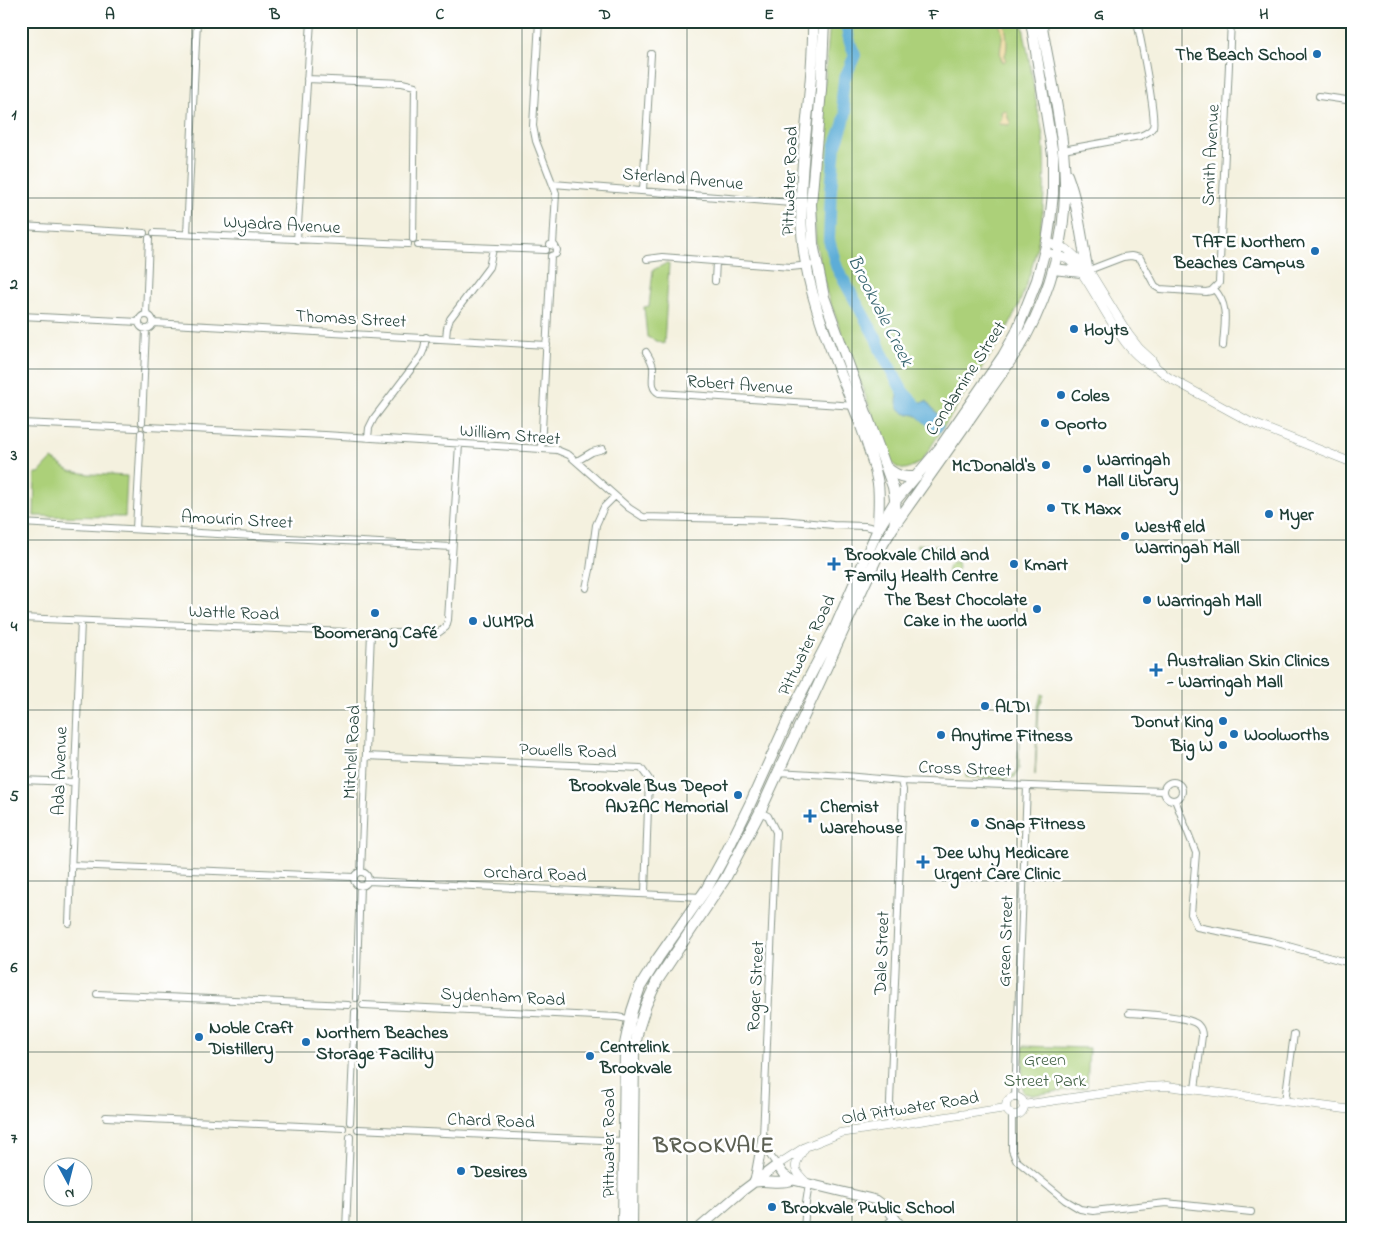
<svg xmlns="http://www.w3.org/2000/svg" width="1374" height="1250" font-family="'Indie Flower',sans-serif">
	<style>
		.green { fill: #acd079; stroke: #668656 }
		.sand { fill: #eeda9e; stroke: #868c69 }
		.water { fill: #5dadd7; stroke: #3e7586 }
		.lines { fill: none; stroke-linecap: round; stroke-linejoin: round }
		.river { stroke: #5dadd7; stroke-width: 12 }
		.minor-casing { stroke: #8a978a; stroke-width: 8 }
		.tertiary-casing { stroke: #8a978a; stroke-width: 9 }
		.secondary-casing { stroke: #8a978a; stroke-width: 11 }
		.primary-casing { stroke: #8a978a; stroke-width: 12 }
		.trunk-casing { stroke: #8a978a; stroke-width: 12 }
		.minor { stroke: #fff; stroke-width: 6 }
		.tertiary { stroke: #fff; stroke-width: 8 }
		.secondary { stroke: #fff; stroke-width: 9 }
		.primary { stroke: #fff; stroke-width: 10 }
		.trunk { stroke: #fff; stroke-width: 10 }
		.grid { fill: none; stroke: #1f3d34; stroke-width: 1; stroke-opacity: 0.55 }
		.poi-dot { fill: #1f6fb2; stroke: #fff; stroke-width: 2 }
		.labels { text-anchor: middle; stroke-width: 5; stroke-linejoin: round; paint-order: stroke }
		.poi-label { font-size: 18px; font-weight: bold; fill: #1f3d34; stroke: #fff; text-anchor: start }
		.street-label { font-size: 18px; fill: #1f3d34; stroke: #fff }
		.park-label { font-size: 18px; fill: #426245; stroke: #fff }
		.water-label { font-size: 19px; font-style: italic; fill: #35646d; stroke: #fff }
		.district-label { font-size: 22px; font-weight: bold; letter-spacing: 1px; fill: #5c6053; stroke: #fff }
		.neatline { fill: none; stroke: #1f3d34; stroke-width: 2 }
		.grid-label { font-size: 16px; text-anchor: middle; font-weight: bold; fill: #1f3d34 }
	</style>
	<rect width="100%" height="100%" fill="#fff"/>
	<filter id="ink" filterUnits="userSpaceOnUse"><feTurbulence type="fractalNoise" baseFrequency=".02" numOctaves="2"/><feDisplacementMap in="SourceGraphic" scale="10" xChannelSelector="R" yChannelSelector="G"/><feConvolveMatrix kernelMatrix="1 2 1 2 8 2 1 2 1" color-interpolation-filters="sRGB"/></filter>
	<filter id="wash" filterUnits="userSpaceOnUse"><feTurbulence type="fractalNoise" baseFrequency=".0096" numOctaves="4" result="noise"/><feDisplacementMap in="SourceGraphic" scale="20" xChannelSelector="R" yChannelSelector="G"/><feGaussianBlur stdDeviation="1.12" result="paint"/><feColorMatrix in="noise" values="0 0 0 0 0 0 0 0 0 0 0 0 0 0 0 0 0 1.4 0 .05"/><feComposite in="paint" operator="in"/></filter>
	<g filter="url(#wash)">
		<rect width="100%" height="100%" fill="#f4f1df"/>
		<path class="green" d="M830 21H1022C1027 48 1032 74 1036 101 1038 113 1042 126 1043 138 1049 206 1038 272 1006 331L921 462C907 469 902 474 890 461L827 294 816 244 814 207Z
			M665 264H669L664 344 647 337 644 307 649 306 653 270Z
			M52 459 70 471 89 474 127 476 125 517 34 516 35 473H39Z
			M917 544 945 546 941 553 916 546Z
			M952 562H958L959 567 955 574 949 575C946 571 948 565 952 562Z
			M1041 694 1044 695 1039 707 1035 775 1038 706Z
			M1019 740V769L1015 777 1008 779 966 777V773L1014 775 1017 771Z
			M1023 1046 1089 1048 1087 1087 1033 1095 1023 1093 1022 1088Z"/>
		<path class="sand" d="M999 21H1004C1006 29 1009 48 1005 55L1006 60 1003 62C997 53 1003 43 1002 34 1002 29 999 26 999 21Z
			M1004 110 1007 112 1008 118 1011 123 1008 125 999 124 1002 117 1001 112Z"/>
		<path class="water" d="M903 388 916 403 927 401C931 408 938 412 942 420L934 430C927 427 923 419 915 415 911 414 911 415 907 414 894 409 895 397 903 388Z"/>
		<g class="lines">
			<path class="river" d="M845 21 850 43 855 55 844 80 842 98 846 112 843 125 835 147 831 190 829 240 837 268 876 338 881 351 903 392 937 427"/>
		</g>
	</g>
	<g filter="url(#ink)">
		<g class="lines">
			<defs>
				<path id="minor" d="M539 21 533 126 536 141 556 193 553 245
					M307 79 402 83 415 86 413 239
					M1319 96 1353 101
					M1063 150 1140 136C1145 134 1150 132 1153 127 1157 117 1140 37 1137 21
					M553 184 804 204
					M643 190 651 54
					M21 226 144 233
					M154 233 408 244
					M187 234 197 21
					M297 240 311 21
					M418 245 546 250
					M550 245 555 246 557 250 556 254 551 256
					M647 259 662 257 791 267 810 265
					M1089 270 1123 257 1131 256 1140 258 1155 286 1160 289 1206 292 1211 291 1219 283 1231 21
					M715 281 716 261
					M1214 289C1230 306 1224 324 1223 346
					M146 315 149 238
					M139 322a7 7 0 1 1 14 0a7 7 0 1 1-14 0Z
					M21 316 139 322
					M153 323 547 345
					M446 338 447 328 450 319 489 267 493 249
					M646 352C649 357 652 361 653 367 654 376 649 388 659 393L856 406
					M142 422 146 329
					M21 423 136 428
					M147 427 325 435 557 450 569 455 629 508 643 517 782 520 833 525 865 526 878 529
					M368 438 369 428 374 418 421 356 424 349 426 337
					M541 449 551 256
					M577 461 592 452 603 449
					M21 523 452 547
					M136 529 141 433
					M586 588 590 570 596 525 604 507 615 496
					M21 618 371 633H438L446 627 448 620 459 444
					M366 756 641 768 649 779 645 893
					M777 772 846 776 901 781 1164 791
					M21 780 74 782
					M1164 791a9 9 0 1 1 18 0a9 9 0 1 1-18 0Z
					M1175 800 1196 853 1191 914 1197 927 1270 941 1353 964
					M760 812 768 816 776 832 763 1137 766 1150 777 1165
					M71 865 354 877
					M354 879a7 7 0 1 1 14 0a7 7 0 1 1-14 0Z
					M361 872 371 633
					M368 881 702 897
					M69 923 81 621
					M97 994 348 1005
					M356 998 360 886
					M363 1005 617 1017 633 1020
					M1129 1013C1143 1014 1189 1016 1198 1025 1201 1028 1202 1032 1202 1036L1195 1089
					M1015 1098 1027 786
					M1285 1101 1294 1034
					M1012 1115V1150L1016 1160 1065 1200 1080 1209 1093 1211 1166 1203 1251 1212
					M106 1117 343 1128
					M350 1122 355 1012
					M889 1126 903 790 901 781
					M358 1129 624 1141
					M346 1229 350 1137
					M804 1229 806 1203 809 1184
					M886 1229 889 1222 894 1218"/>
				<path id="tertiary" d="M1047 242 1067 249 1087 267 1129 335 1139 348 1151 359 1156 367 1168 377 1250 422 1353 463
					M1045 252 1066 258 1077 267C1099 294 1123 358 1156 367
					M1006 1106a9 9 0 1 1 18 0a9 9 0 1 1-18 0Z
					M1023 1105 1147 1087 1167 1086 1353 1110
					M804 1149C793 1166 792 1169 807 1183
					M777 1165 805 1147 840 1133 1006 1108"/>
				<path id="secondary" d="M755 1181 763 1137
					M755 1182C768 1180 781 1185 793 1180
					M698 1229 741 1192 777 1165 784 1175 793 1180 876 1200 887 1208 903 1229"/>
				<path id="primary" d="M813 21C815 102 791 183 806 264 815 316 838 366 857 415 865 437 874 460 878 484 880 499 878 514 878 529
					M824 21 821 90 811 204 813 244 824 297 893 487C896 501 897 512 894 526"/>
				<path id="trunk" d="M1067 175C1078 204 1081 236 1087 267
					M1053 269 1081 272
					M887 468C897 476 905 479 917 476
					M623 1229 625 1044 632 1011 640 987 658 958 707 888 724 857 750 804 793 709 835 628 878 529 896 500 939 449 1003 356 1016 333 1037 280 1047 242 1050 222 1053 194V155L1031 21
					M632 1229 634 1053 638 1030 646 1005 657 981 725 879 760 812 883 544 894 526C921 488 948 450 975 411 992 386 1011 362 1026 336 1051 290 1066 235 1065 183 1064 128 1050 75 1041 21"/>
			</defs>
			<use href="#minor" class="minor-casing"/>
			<use href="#tertiary" class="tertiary-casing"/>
			<use href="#secondary" class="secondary-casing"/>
			<use href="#primary" class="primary-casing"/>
			<use href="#trunk" class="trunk-casing"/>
			<use href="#minor" class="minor"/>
			<use href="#tertiary" class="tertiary"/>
			<use href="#secondary" class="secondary"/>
			<use href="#primary" class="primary"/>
			<use href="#trunk" class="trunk"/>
		</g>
	</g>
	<path class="grid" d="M192 21V1229M357 21V1229M522 21V1229M687 21V1229M852 21V1229M1017 21V1229M1182 21V1229M21 198H1353M21 369H1353M21 540H1353M21 710H1353M21 881H1353M21 1052H1353"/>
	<g class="poi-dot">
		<circle cx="1317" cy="54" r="5"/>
		<circle cx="1315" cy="251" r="5"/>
		<circle cx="1074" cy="329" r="5"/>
		<circle cx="1061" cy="395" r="5"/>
		<circle cx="1045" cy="423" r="5"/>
		<circle cx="1046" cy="465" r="5"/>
		<circle cx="1087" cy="469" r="5"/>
		<circle cx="1051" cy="508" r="5"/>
		<circle cx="1269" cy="514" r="5"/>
		<circle cx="1125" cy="536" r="5"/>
		<path d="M831.5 556.5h5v5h5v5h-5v5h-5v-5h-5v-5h5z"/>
		<circle cx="1014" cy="564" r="5"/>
		<circle cx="1147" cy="600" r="5"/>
		<circle cx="1037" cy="609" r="5"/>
		<circle cx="375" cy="613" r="5"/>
		<circle cx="473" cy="621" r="5"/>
		<path d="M1153.5 662.5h5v5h5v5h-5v5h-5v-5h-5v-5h5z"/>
		<circle cx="985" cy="706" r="5"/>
		<circle cx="1223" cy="721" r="5"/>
		<circle cx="1234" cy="734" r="5"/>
		<circle cx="941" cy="735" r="5"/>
		<circle cx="1223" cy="745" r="5"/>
		<circle cx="738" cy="795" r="5"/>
		<path d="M807.5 808.5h5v5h5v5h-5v5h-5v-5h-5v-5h5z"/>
		<circle cx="975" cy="823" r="5"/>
		<path d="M920.5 854.5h5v5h5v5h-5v5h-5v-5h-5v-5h5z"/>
		<circle cx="199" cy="1037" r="5"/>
		<circle cx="306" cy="1042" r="5"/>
		<circle cx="590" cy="1056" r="5"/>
		<circle cx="461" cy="1171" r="5"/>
		<circle cx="772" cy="1207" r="5"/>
	</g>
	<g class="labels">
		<g class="poi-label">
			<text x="1307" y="60" text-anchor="end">The Beach School</text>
			<text x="1305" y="247" text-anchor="end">TAFE Northern<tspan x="1305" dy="21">Beaches Campus</tspan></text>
			<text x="1084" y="335">Hoyts</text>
			<text x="1071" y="401">Coles</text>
			<text x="1055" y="429">Oporto</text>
			<text x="1097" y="465">Warringah<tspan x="1097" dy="21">Mall Library</tspan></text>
			<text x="1036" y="471" text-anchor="end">McDonald's</text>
			<text x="1061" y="514">TK Maxx</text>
			<text x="1279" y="520">Myer</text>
			<text x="1135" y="532">Westfield<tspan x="1135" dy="21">Warringah Mall</tspan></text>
			<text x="845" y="560">Brookvale Child and<tspan x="845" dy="21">Family Health Centre</tspan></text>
			<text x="1024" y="570">Kmart</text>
			<text x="1027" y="605" text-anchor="end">The Best Chocolate<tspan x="1027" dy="21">Cake in the world</tspan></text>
			<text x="1157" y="606">Warringah Mall</text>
			<text x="483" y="627">JUMPd</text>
			<text x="375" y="638" text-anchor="middle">Boomerang Café</text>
			<text x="1167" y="666">Australian Skin Clinics<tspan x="1167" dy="21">- Warringah Mall</tspan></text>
			<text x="995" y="712">ALDI</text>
			<text x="1213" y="727" text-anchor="end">Donut King</text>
			<text x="1244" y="740">Woolworths</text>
			<text x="951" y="741">Anytime Fitness</text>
			<text x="1213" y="751" text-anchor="end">Big W</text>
			<text x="728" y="791" text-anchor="end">Brookvale Bus Depot<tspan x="728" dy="21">ANZAC Memorial</tspan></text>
			<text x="820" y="812">Chemist<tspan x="820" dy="21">Warehouse</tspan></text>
			<text x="985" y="829">Snap Fitness</text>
			<text x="934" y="858">Dee Why Medicare<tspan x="934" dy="21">Urgent Care Clinic</tspan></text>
			<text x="209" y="1033">Noble Craft<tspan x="209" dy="21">Distillery</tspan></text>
			<text x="316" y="1038">Northern Beaches<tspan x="316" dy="21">Storage Facility</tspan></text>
			<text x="600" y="1052">Centrelink<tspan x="600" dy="21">Brookvale</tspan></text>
			<text x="471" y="1177">Desires</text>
			<text x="782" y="1213">Brookvale Public School</text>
		</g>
		<g class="street-label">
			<text transform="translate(1210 155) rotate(-87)" y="6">Smith Avenue</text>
			<text transform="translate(683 178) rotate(5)" y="6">Sterland Avenue</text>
			<text transform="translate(789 181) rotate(-88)" y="6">Pittwater Road</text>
			<text transform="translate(282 224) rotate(3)" y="6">Wyadra Avenue</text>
			<text transform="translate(351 318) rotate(3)" y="6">Thomas Street</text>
			<text transform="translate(965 378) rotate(-57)" y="6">Condamine Street</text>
			<text transform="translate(740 384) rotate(4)" y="6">Robert Avenue</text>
			<text transform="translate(510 434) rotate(5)" y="6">William Street</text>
			<text transform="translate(237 519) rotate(3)" y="6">Amourin Street</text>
			<text transform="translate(234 612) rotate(2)" y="6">Wattle Road</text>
			<text transform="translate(806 645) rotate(-64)" y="6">Pittwater Road</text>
			<text transform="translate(568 750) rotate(2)" y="6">Powells Road</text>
			<text transform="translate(351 752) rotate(-87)" y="6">Mitchell Road</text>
			<text transform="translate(965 768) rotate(2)" y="6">Cross Street</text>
			<text transform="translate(59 771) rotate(-88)" y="6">Ada Avenue</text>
			<text transform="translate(535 873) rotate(2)" y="6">Orchard Road</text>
			<text transform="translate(1005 941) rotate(-88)" y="6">Green Street</text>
			<text transform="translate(881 953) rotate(-88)" y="6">Dale Street</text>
			<text transform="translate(755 986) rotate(-87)" y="6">Roger Street</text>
			<text transform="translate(503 996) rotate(3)" y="6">Sydenham Road</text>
			<text transform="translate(910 1107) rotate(-9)" y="6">Old Pittwater Road</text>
			<text transform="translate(491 1120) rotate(2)" y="6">Chard Road</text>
			<text transform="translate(608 1143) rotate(-90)" y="6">Pittwater Road</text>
		</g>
		<g class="park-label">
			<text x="1045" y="1065">Green<tspan x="1045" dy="21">Street Park</tspan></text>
		</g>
		<g class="water-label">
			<text transform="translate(882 310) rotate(63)" y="7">Brookvale Creek</text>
		</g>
		<g class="district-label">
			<text x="714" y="1152">BROOKVALE</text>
		</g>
	</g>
	<rect width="1374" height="1250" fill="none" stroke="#fff" stroke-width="55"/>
	<g transform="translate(68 1182) rotate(173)"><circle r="24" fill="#ffffff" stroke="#a5b1ae"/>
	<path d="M0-4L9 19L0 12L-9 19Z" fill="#1f6fb2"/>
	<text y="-8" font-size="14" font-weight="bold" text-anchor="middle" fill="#1f3d34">N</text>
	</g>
	<rect x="28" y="28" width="1318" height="1194" class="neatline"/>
	<g class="grid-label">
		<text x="110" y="19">A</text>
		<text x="275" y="19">B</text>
		<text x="440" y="19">C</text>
		<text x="605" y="19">D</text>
		<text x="769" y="19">E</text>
		<text x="934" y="19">F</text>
		<text x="1099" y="19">G</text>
		<text x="1264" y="19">H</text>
		<text x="14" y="119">1</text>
		<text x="14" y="289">2</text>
		<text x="14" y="460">3</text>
		<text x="14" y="631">4</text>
		<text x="14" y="801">5</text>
		<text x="14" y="972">6</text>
		<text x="14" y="1143">7</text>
	</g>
</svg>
